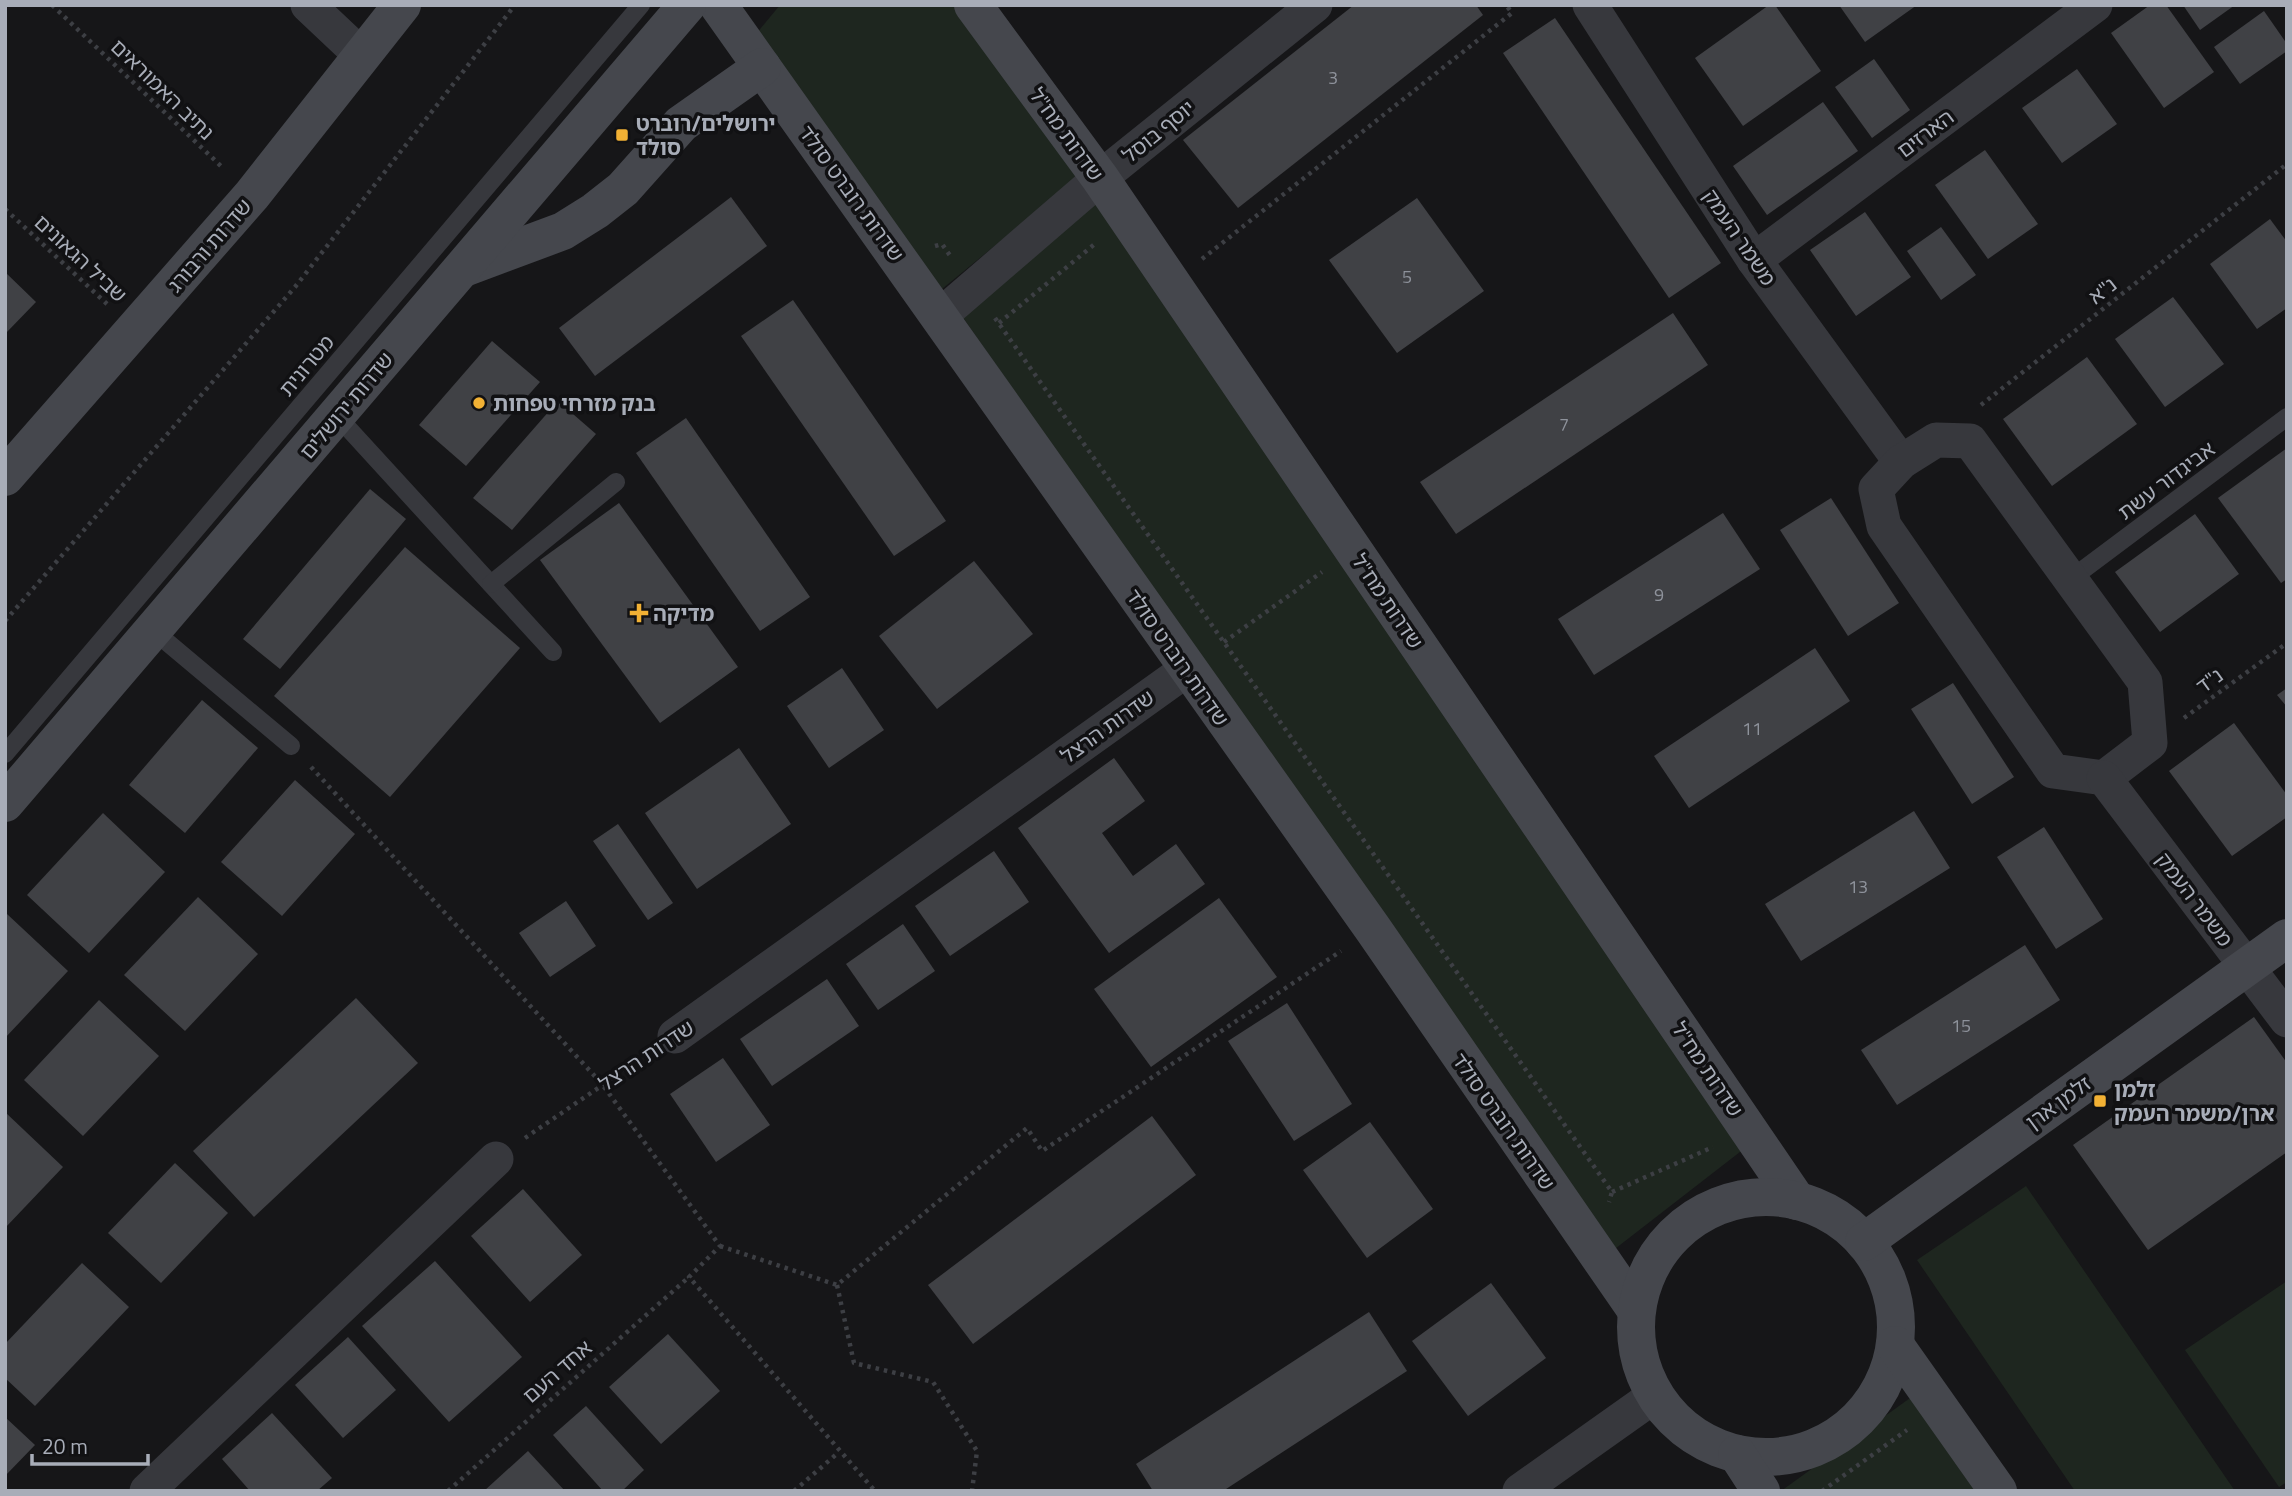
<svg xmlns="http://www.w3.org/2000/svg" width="2292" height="1496" font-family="'Titillium Web','Noto Sans Hebrew',sans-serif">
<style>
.green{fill:#1e261f}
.building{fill:#404145}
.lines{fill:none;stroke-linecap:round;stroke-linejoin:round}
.path{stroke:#3d3f44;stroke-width:4.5;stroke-dasharray:3.5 5;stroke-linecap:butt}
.lane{stroke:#37383d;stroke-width:18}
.street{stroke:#37383d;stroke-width:35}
.secondary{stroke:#45474d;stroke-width:38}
.poi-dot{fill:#f2b134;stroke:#111113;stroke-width:2.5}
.labels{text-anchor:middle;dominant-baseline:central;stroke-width:7;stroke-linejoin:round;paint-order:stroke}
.number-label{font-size:18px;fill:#8e929b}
.street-label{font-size:21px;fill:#a8adb8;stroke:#111113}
.poi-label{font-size:21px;font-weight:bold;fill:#a8adb8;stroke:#111113;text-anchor:start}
</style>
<rect width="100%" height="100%" fill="#161618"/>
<g class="green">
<path d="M780,5H957L1080,176L942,289L756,34Z"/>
<path d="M1096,199L1758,1138L1611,1252L962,316Z"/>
<path d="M2026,1186L2235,1491H2075L1917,1260Z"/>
<path d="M2287,1281V1482L2279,1487L2185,1350Z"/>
<path d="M1924,1388L1995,1491H1781Z"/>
</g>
<g class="building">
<path d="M1354,5H1476L1483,15L1238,208L1183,140Z"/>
<path d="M1769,5H1775L1821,71L1743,126L1695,58Z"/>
<path d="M1839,5H1917L1865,42Z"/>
<path d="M2150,5H2166L2214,72L2164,108L2111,33Z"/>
<path d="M2183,5H2235L2200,30Z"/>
<path d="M2264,11L2287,44V51L2240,84L2214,47Z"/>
<path d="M1555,18L1721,263L1669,298L1503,53Z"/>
<path d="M1874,59L1910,110L1872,138L1835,87Z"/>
<path d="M2077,69L2117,124L2062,163L2022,108Z"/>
<path d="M1823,102L1858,151L1767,215L1733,166Z"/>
<path d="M1985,150L2038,224L1988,259L1935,185Z"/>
<path d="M731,197L767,246L595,376L559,328Z"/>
<path d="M1417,198L1484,291L1397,353L1329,260Z"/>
<path d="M1865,212L1911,277L1856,316L1810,250Z"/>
<path d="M2270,219L2287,242V308L2257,329L2210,264Z"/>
<path d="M1941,227L1976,275L1941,300L1907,251Z"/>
<path d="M5,272L36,302L5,334Z"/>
<path d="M2173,297L2224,364L2165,407L2115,339Z"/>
<path d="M793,300L946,521L894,556L741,336Z"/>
<path d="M1673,313L1708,365L1456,534L1420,482Z"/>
<path d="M492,341L540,382L466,466L419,425Z"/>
<path d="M2087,357L2137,424L2052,486L2003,419Z"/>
<path d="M558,401L596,434L512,530L473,498Z"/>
<path d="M686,418L810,597L760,631L636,453Z"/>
<path d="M2287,448V579L2281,583L2218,498Z"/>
<path d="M370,489L406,519L280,669L243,639Z"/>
<path d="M1831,498L1899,603L1848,636L1780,530Z"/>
<path d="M619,503L738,667L660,723L540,560Z"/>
<path d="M1723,513L1760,569L1594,675L1558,619Z"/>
<path d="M2195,514L2239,574L2160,632L2115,572Z"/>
<path d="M405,547L520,648L390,797L274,696Z"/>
<path d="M974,561L1033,634L937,709L879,636Z"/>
<path d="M1815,648L1850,701L1689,808L1654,756Z"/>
<path d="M842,668L884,730L829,768L787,706Z"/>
<path d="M1953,683L2014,777L1972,804L1911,709Z"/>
<path d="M2287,688V707L2277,695Z"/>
<path d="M202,700L258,748L185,833L129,785Z"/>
<path d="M2234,723L2287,795V817L2232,856L2169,771Z"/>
<path d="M739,748L791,824L697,889L645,813Z"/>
<path d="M1114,758L1145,801L1102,833L1133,876L1176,844L1205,884L1109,953L1018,828Z"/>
<path d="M295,780L355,834L282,916L221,862Z"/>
<path d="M1914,811L1950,868L1801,961L1765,904Z"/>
<path d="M103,813L165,872L89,953L27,895Z"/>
<path d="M618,824L673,903L648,920L593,841Z"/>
<path d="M2044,827L2103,919L2056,949L1997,857Z"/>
<path d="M994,851L1029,902L950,956L915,906Z"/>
<path d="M198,897L258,954L185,1031L124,975Z"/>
<path d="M1219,898L1277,977L1151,1067L1094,989Z"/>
<path d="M566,901L596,946L550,977L519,933Z"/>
<path d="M7,914L68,971L5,1038V916Z"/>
<path d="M903,924L935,971L878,1010L846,964Z"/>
<path d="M2025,945L2060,1000L1897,1105L1861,1050Z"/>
<path d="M827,979L859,1026L772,1086L740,1039Z"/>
<path d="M356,998L418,1063L254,1217L193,1151Z"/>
<path d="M99,1000L159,1056L83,1136L24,1080Z"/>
<path d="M1287,1003L1352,1104L1294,1141L1228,1041Z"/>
<path d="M2254,1017L2287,1063V1152L2148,1250L2073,1145Z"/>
<path d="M723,1058L770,1125L716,1162L670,1094Z"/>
<path d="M5,1112L63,1167L5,1228Z"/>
<path d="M1152,1116L1196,1175L973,1344L928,1285Z"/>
<path d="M1370,1122L1433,1209L1367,1258L1303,1170Z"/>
<path d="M175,1163L228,1213L161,1283L108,1233Z"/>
<path d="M523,1189L582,1255L530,1302L471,1236Z"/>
<path d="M435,1261L522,1357L449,1422L362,1326Z"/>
<path d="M82,1263L129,1307L35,1406L5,1378V1344Z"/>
<path d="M1491,1283L1546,1358L1468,1416L1412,1341Z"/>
<path d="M1369,1312L1407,1371L1223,1491H1153L1136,1464Z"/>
<path d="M668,1334L720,1391L661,1444L609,1387Z"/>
<path d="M348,1337L396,1390L343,1438L295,1385Z"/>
<path d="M586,1406L644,1470L622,1491H603L553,1435Z"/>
<path d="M272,1413L332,1478L317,1491H250L222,1459Z"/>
<path d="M5,1417L35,1445L5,1476Z"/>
<path d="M528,1451L565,1491H484Z"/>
</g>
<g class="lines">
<g class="path">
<path d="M52,5L223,168"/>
<path d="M5,209L107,304"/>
<path d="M935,246L942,244L951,257"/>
<path d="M1202,259L1512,13L1506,5"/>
<path d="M995,318L1612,1192L1609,1202"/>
<path d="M999,323L1096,243"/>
<path d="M1981,405L2287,164"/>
<path d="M5,621L295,287L515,5"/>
<path d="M1224,642L1322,572"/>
<path d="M2184,718L2287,643"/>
<path d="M311,767L602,1084L720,1246L689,1277L875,1491"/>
<path d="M525,1138L645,1056"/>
<path d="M1612,1192L1713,1147"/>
<path d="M720,1246L837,1285L1027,1128L1042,1151L1341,951"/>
<path d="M837,1285L854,1363L933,1382L977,1451L972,1491"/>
<path d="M448,1491L689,1277"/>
<path d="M794,1491L839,1452"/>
<path d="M1822,1491L1907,1430"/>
</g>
<g class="lane">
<path d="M337,416L553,652"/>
<path d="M2072,578L2287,417"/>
<path d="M491,584L616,482"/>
<path d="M155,632L291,746"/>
<path d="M5,754L641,5"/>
</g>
<g class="street">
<path d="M308,5L361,55"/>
<path d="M1590,5L1754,260L1901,462"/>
<path d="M1754,260L2095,5"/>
<path d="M940,316L1100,178L1315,5"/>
<path d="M1936,440L1970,441L2145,682L2150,743L2104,778L2053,771L1884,526L1876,489L1901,462Z"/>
<path d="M2104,778L2287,1020"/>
<path d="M675,1036L1186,670"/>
<path d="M147,1491L496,1159"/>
<path d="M1520,1491L1654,1396"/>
</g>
<g class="secondary">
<path d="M718,5L1373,929L1636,1310"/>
<path d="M973,5L1100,178L1797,1201"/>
<path d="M464,268L563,231L595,211L623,189L681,124L762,67"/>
<path d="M5,477L252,195L402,5"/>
<path d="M5,803L687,5"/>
<circle cx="1766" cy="1327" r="130"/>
<path d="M1864,1242L2287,938"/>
<path d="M1895,1345L1998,1491"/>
<path d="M1737,1454L1761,1491"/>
</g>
</g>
<g class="poi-dot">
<rect x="615" y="128" width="14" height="14" rx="3.5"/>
<circle cx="479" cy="403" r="7"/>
<path d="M635.5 602.5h7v7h7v7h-7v7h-7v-7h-7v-7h7z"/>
<rect x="2093" y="1094" width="14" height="14" rx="3.5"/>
</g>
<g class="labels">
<g class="number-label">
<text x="1333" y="77">3</text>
<text x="1407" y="276">5</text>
<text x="1564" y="424">7</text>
<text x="1659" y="594">9</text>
<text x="1752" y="728">11</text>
<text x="1858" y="886">13</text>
<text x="1961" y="1025">15</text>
</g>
<g class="street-label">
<text transform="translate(163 89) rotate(44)">נתיב האמוראים</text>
<text transform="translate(1158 131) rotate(-39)">יוסף בוסל</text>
<text transform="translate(1925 133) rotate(-37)">הארזים</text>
<text transform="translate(1067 134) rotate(54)">שדרות מח"ל</text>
<text transform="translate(852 193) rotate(54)">שדרות רוברט סולד</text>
<text transform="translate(1740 237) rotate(56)">משמר העמק</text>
<text transform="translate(209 245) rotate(-49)">שדרות ורבורג</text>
<text transform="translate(81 258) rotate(43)">שביל הגאונים</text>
<text transform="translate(2102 290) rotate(-38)">נ"א</text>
<text transform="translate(306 365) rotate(-50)">מטרונית</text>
<text transform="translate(346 405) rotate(-50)">שדרות ירושלים</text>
<text transform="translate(2166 480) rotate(-37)">אביגדור עשת</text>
<text transform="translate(1388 601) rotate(56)">שדרות מח"ל</text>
<text transform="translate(1178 657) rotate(55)">שדרות רוברט סולד</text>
<text transform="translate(2209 680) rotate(-36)">נ"ד</text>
<text transform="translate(1107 726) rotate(-36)">שדרות הרצל</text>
<text transform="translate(2195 899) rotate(53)">משמר העמק</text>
<text transform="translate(646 1055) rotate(-34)">שדרות הרצל</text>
<text transform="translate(1708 1069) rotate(56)">שדרות מח"ל</text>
<text transform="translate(2058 1102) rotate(-36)">זלמן ארן</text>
<text transform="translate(1504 1121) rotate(55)">שדרות רוברט סולד</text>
<text transform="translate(557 1371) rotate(-41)">אחד העם</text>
</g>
<g class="poi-label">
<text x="636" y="123">ירושלים/רוברט<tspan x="636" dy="24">סולד</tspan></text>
<text x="493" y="403">בנק מזרחי טפחות</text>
<text x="653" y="613">מדיקה</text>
<text x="2114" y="1089">זלמן<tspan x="2114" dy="24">ארן/משמר העמק</tspan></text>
</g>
</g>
<rect width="2292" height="1496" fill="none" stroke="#a8adb8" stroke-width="14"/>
<path d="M32 1454v10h116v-10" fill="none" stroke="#a8adb8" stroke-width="3.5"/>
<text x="42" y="1454" font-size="21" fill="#a8adb8" stroke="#111113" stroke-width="5" paint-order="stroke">20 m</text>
</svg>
